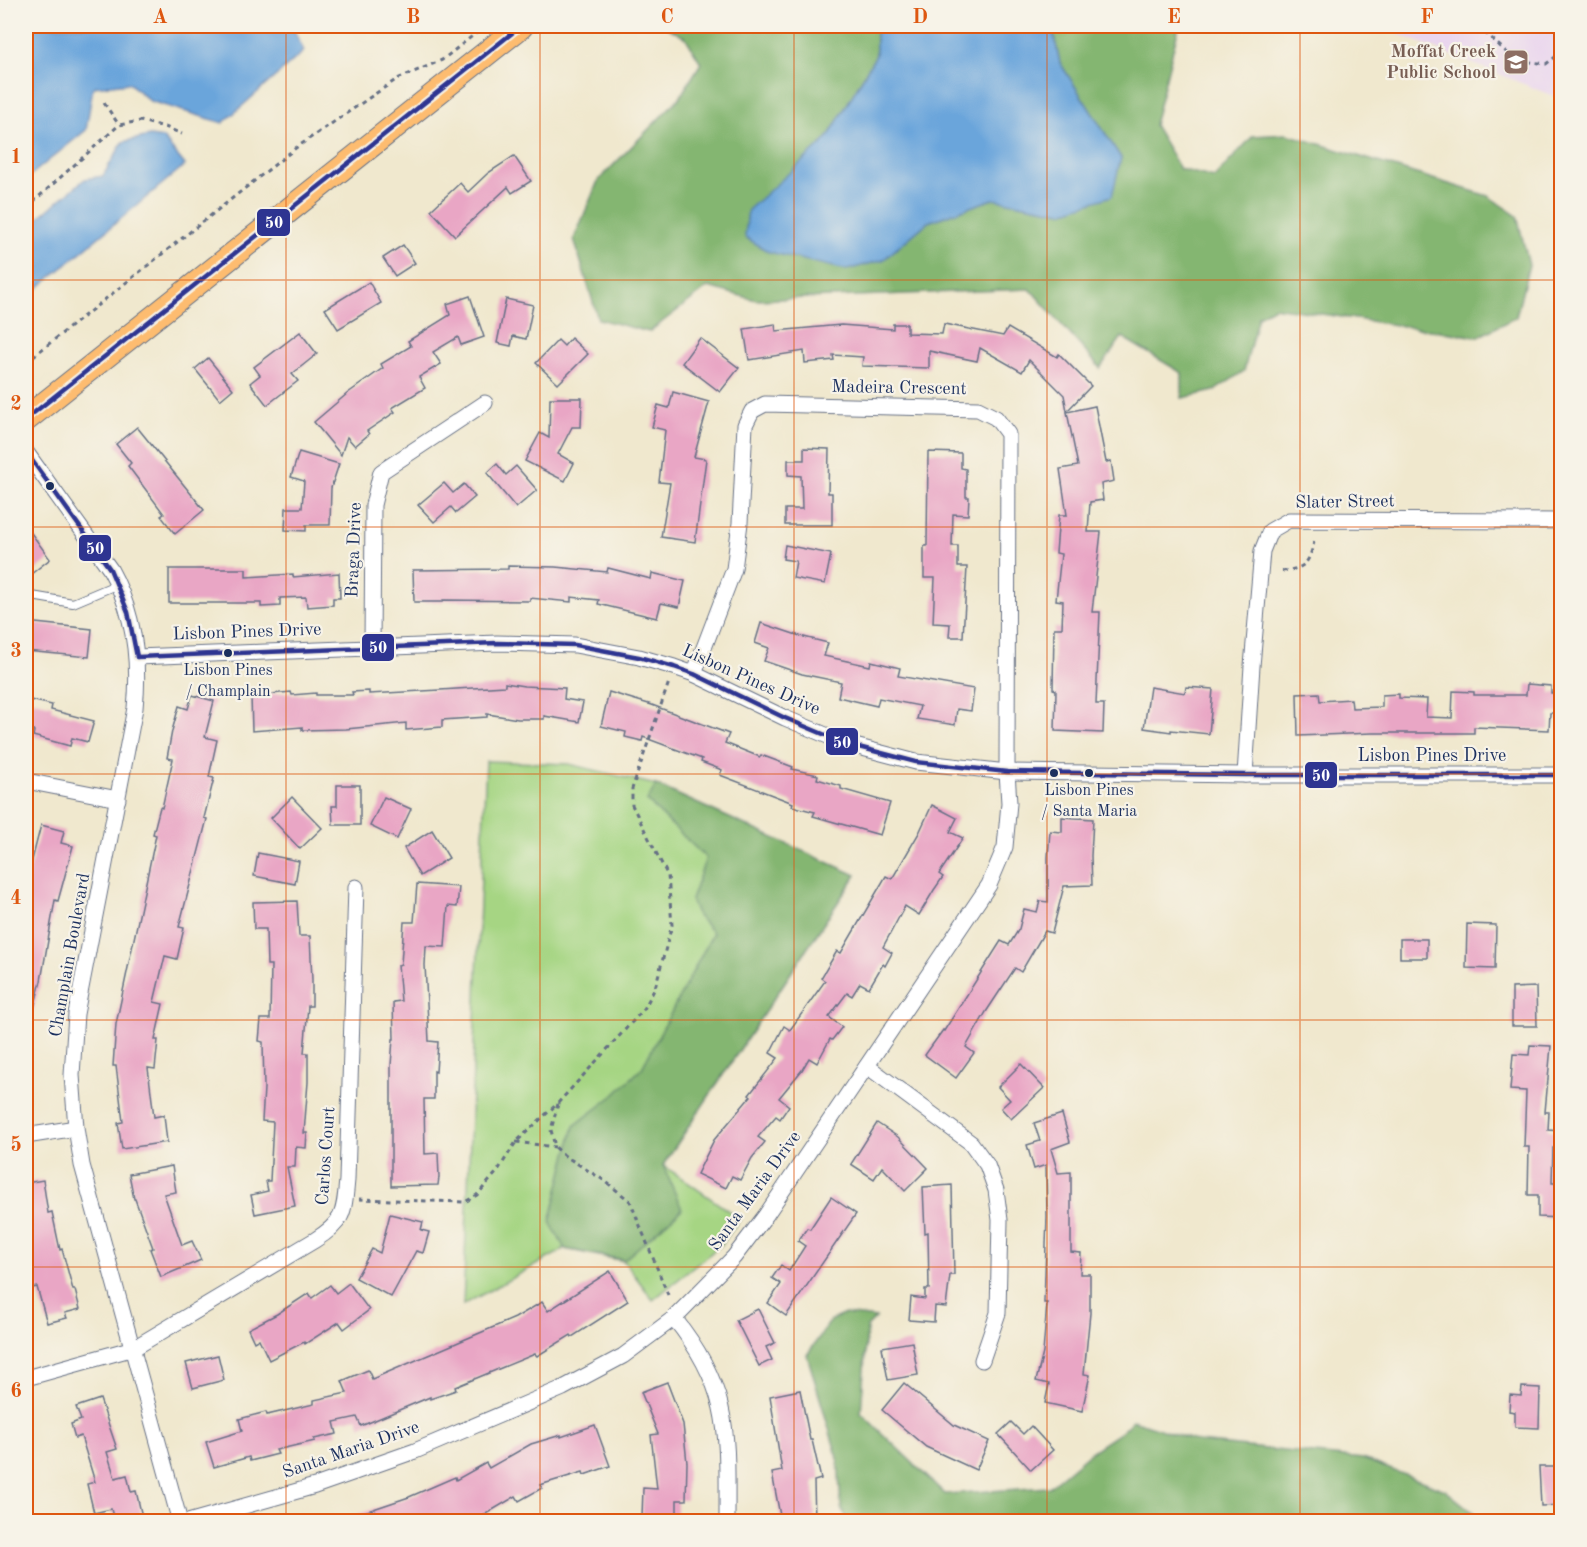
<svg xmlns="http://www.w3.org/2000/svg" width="1587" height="1547" font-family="'Old Standard TT',serif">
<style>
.built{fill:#e8d2ef}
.green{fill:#a6d583;stroke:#608270;stroke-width:1.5}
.forest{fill:#84b671;stroke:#507268;stroke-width:1.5}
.water{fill:#6ba5db;stroke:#436a9c;stroke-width:1.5}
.building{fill:#e9a6c5}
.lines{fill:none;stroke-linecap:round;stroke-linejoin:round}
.service-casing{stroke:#667085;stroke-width:10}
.minor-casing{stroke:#667085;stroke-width:17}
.primary-casing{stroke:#667085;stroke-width:26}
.path{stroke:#667085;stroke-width:3;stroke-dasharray:4.5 4.5;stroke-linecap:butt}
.service{stroke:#fff;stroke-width:8}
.minor{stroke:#fff;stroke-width:15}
.primary{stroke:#fdbc70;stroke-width:24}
.bus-1-casing{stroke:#f7f3e8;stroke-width:9}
.bus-1{stroke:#2e3491;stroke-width:4.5}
.grid{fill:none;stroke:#de5710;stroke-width:1.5;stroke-opacity:0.55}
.bus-dot{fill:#1b2f5e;stroke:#f7f3e8;stroke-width:2}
.labels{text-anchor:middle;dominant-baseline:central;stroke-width:4.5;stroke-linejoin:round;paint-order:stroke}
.bus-label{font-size:16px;fill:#1b2f5e;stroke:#f7f3e8}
.education-label{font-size:18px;font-weight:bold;fill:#785e54;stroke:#f7f3e8;text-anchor:end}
.street-label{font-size:18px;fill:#1b2f5e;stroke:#f7f3e8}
.line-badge{stroke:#f7f3e8;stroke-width:2}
.badge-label{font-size:16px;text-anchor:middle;font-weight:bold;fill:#fff}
.neatline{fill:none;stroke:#de5710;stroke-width:2}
.grid-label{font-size:20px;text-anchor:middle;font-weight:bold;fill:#de5710}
</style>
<rect width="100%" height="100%" fill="#f7f3e8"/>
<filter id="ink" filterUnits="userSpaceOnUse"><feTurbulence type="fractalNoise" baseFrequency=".0167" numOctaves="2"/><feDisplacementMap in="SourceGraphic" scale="12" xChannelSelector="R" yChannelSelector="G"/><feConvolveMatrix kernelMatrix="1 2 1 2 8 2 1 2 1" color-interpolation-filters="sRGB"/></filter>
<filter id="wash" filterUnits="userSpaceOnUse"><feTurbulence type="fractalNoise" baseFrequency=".008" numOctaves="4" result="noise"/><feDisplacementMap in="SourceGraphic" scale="24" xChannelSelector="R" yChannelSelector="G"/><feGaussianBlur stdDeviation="1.35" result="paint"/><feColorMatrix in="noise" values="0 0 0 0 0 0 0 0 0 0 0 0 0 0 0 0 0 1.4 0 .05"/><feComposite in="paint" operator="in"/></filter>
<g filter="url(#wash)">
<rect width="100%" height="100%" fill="#f0e8ce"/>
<path class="built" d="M1379,26H1561V99Z"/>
<path class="green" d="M486,761L569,764L656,785L856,875L663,1165L740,1219L722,1244L653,1300L624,1261L565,1249L463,1305Z"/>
<g class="forest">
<path d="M665,26H876V55L827,139L748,211L746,237L883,260L928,222L993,199L1062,212L1121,158L1060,63L1052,26H1179L1154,125L1180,169L1214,178L1253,136L1287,134L1488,196L1517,216L1529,265L1516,317L1478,337L1274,307L1258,316L1244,371L1214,391L1182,398V373L1122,337L1100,368L1030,289L756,300L708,287L649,332L598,319L574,239L598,181L680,97L701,63L686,38Z"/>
<path d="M656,785L856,875L663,1165L682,1209L624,1260L565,1249L550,1222L574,1126L613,1096L642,1068L713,933L698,916L691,900L706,858L647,801Z"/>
<path d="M845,1314L876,1318L867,1327L861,1413L945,1494L1049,1487L1092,1451L1121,1432L1133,1420L1198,1442L1363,1459L1445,1490L1475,1514L1476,1521H849L841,1508L838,1459L807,1355L831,1320Z"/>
</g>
<g class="water">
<path d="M26,26H292L304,51L223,123L150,101L129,83L93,87L86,130L26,179Z"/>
<path d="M876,26H1052L1060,63L1121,158L1112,196L1062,212L993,199L928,222L883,260L847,270L769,252L745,237L748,210L827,139L876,55Z"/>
<path d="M150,136L163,138L185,165L26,298V228L85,179L103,176L123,142Z"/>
</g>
<g id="blocks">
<g class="building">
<path d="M514,156L531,181L512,193L508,187L455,236L431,210L460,183L468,192L488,173Z"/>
<path d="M403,245L415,263L395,276L383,258Z"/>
<path d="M369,282L381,303L338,329L325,309Z"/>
<path d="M470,296L484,337L461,345L458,337L433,352L441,364L419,377L425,388L392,408L395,412L367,431L369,434L355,446L347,437L341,455L314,422L348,393L383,368L381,364L411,346L408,341L450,315L447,304Z"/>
<path d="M506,299L533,305L526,339L513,336L511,346L497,343Z"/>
<path d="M775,324L776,331L841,325L893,329V324H907V333L942,334L944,324L1003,336L1008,328L1057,357L1059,354L1091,386L1067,411L1064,395L1029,360L1022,372L980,348L977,361L929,351V368L862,366L863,357L833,355L834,360L805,363L804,351L749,360L744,329Z"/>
<path d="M300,332L317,354L292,374L298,381L267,405L250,383L260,375L254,367Z"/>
<path d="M571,338L588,354L558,384L536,363L558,340L564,346Z"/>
<path d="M700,338L739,368L720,392L682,363Z"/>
<path d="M208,358L233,389L220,400L195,369Z"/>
<path d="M673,392L709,402L694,457L706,459L695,542L661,537L670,483L659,482L665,430L652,427L658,405L669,408Z"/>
<path d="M550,398H582L581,427H572L558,454L574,463L565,481L525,461L540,433L549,438Z"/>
<path d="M1095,406L1106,462L1111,461L1114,481L1101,484L1103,500L1090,502L1088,532H1101L1092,612H1100L1096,704H1104L1103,733L1055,731L1056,690L1053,689L1054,628H1062L1063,601L1056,600L1061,554L1056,553L1059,515H1067L1060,469L1078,466L1067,412Z"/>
<path d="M137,427L204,510L175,534L161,516L164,514L128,466L131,463L116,444Z"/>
<path d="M804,448L829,449L828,493H832V525H785V509H802L801,476L788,475V460H804Z"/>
<path d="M299,452L339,464L331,488L330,525H306V531L285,530L286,508H302L304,481L291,477Z"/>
<path d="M928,452L961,453V468L966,469V497H969L968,515L953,514L952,546H958V567H967L963,637H949L950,624L933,623L935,578H924V546H927Z"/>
<path d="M497,464L506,475L516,466L537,490L516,508L487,473Z"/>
<path d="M444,483L453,493L464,484L475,497L456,513L451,507L434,522L418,505Z"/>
<path d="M26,526L50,559L26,578Z"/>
<path d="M785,545L831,554L825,584L793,578L796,561L783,559Z"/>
<path d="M508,566L555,567L607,572L608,568L651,579L652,573L685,581L679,607L661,603L657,618L598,604L599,600L571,597V602L530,598V601L443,600V602H414L413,570L508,569Z"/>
<path d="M169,569H246V577L293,574V577L339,573L340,598H333V605L307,607L306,597L280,598V606L261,607V603H169Z"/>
<path d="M26,622L92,629L89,657L26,651Z"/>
<path d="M761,623L800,636L828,643L824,656L870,666L871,661L900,668L898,676L974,689L971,711L957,709L955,725L917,719L920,706L879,698L877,706L838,697L841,682L802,674L764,661L769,648L755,643Z"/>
<path d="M505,683L524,686L565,688L564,699L583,702L579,722L544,716V719H518L487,714V717L442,720V727L406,730V723L346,729L302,730V727L252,731L251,696L291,692L292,695L316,693V695H353L352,692L369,691V694L440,690L505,686Z"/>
<path d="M1527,684L1551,686V693H1562V713H1550L1549,730L1474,727V733H1372L1298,736L1297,694L1319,693L1320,701L1351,699L1352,708L1382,707V695L1399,694V698L1427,699L1426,717L1452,718L1453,691L1474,692V695H1526Z"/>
<path d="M1150,687L1185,693L1186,687L1213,689L1209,734L1171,730V732L1144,728Z"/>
<path d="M609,692L652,705L729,734L725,743L760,757L761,755L793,767L792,769L818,775L817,779L841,786V789L890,803L880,835L813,816L815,812L792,806L793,803L720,775L722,770L701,762L702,759L643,737L642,741L625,737L626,732L601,726Z"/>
<path d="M192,695L214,701L205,737L217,740L209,777L214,778L204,818L207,819L179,927L184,928L177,959L165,956L154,1002L163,1004L155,1040H158L155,1069L148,1068L154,1117L164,1115L167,1142L122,1149L118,1123L123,1122L116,1066H113L116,1024L156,835L153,834L160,807L162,808L173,759L167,758L172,731L179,706L188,709Z"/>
<path d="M26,699L52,705L51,710L94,721L88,742L72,738L70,746L33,736L34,731L26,728Z"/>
<path d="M337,785H360V825H333L332,806H337Z"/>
<path d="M292,797L322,828L300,849L271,818Z"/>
<path d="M384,797L411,809L397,839L370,826Z"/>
<path d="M932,805L957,818L950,832L963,838L939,874L943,877L934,890L919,915L905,906L883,947L892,953L885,966L883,964L869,988L860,983L852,996L847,993L829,1017L842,1027L832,1040L830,1039L817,1063L809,1058L802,1070L779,1098L789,1106L780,1119L776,1116L758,1137L765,1142L752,1158L740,1180L732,1176L726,1188L697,1174L714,1140L751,1096L749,1095L778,1058L770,1053L784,1026L790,1030L825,981L821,978L837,951L841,953L886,876L892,879L919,833Z"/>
<path d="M1062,817L1093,819L1091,856L1092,885L1064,886L1052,933L1045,931L1021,972L1015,968L986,1012L966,1047L974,1053L956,1078L925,1055L943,1030L944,1031L1001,941L1009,945L1019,929L1024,909L1037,912L1040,901L1048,902V857L1050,831L1062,832Z"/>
<path d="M41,825L64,831L61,843L73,846L58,901L55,900L41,981L30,1023L26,1022V871L29,872Z"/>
<path d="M432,830L449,858L420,876L404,848Z"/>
<path d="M258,853L299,861L295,884L254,876Z"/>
<path d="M417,884L459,887L457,907L448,906L445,947L426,946L425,965L429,1041L438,1042L436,1072L434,1071V1099H424L425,1154L438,1153L439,1177L438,1185L391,1186V1065L393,1039H394L393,1002L401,1001L398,965L401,964L404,922H414Z"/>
<path d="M297,901L299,936H310L312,980V1006H308L304,1053H308V1082L304,1133H307L306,1148L296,1147L295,1167H287L295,1206L255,1214L251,1195L268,1191L266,1181H270L273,1122L262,1121L264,1088L263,1042L259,1041L261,1019H270L271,965H267L266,929H254L253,902Z"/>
<path d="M1467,924L1496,925L1495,969L1466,968Z"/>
<rect x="1400" y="939" width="27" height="19"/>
<path d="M1536,987L1537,1026H1512V988Z"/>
<path d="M1530,1045L1551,1046L1545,1112H1549L1548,1130L1562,1131V1148H1553L1552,1183H1562V1218L1538,1217V1195H1528L1529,1147H1524L1526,1091L1510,1090L1513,1054L1529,1055Z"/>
<path d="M1021,1064L1044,1088L1011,1119L1001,1108L1010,1100L998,1087Z"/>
<path d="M1062,1114L1070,1142L1051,1149L1058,1173L1071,1172V1252L1081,1253L1080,1274H1090V1313L1084,1374L1090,1375L1082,1411L1045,1403L1049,1384L1036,1381L1043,1353L1047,1303H1044L1047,1216L1046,1165L1034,1169L1027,1145L1040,1141L1034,1123Z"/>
<path d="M877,1123L898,1137L928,1168L905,1191L882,1167L874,1179L851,1164Z"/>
<path d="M172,1166L176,1192L164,1194L182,1245L192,1241L201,1260L161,1277L150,1249L153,1248L135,1199H134L129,1174Z"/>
<path d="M43,1180L48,1213L52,1212L60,1250L62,1249L73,1290H75L80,1309L65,1313L67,1318L47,1323L37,1287L28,1289L26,1279V1183Z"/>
<path d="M952,1185L954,1275H950L946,1307L935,1306L934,1322L909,1320L911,1297L925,1299V1289H929L928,1232L925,1233L923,1187Z"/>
<path d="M831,1197L856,1214L786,1316L768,1303L781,1284L772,1278L781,1265L789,1271L805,1246L798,1241L807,1228L810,1229Z"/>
<path d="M390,1214L423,1222L421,1230L429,1232L423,1253L416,1251L391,1297L356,1278L372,1249L380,1253Z"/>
<path d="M610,1271L628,1301L572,1337L571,1335L537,1356L535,1354L455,1387L456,1390L430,1399V1397L361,1426L357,1417L334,1422L337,1434L314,1439L315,1441L276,1450L278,1454L250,1461L249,1457L214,1467L206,1442L242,1431L239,1419L266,1412L267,1415L314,1404V1400L347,1393L342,1381L368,1370L372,1379L515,1318L542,1302L548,1311Z"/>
<path d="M349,1283L369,1310L344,1329L339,1322L305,1344L304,1342L269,1360L259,1339L254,1342L248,1329L277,1314L309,1293L312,1298L330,1285L336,1293Z"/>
<path d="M758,1309L775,1343L766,1347L772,1360L759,1366L736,1320Z"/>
<path d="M912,1342L918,1375L888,1380L882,1347Z"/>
<path d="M218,1355L224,1380L193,1388L186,1363Z"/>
<path d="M667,1382L683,1424L687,1463L686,1500H677V1517H642L643,1488L657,1489L651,1435L658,1434L641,1392Z"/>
<path d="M904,1383L954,1425L989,1441L976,1470L926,1447L882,1410Z"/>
<path d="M1522,1387L1540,1388L1539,1428L1515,1427V1412L1509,1411L1510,1395L1521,1396Z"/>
<path d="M800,1390L810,1440H812L821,1479L814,1481L815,1521H781L772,1473L782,1471L770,1396Z"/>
<path d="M100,1399L117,1449L107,1452L115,1478L127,1475L131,1492L136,1491L143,1521H114L111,1509L94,1513L87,1484L95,1482L81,1436L75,1438L71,1424L81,1420L76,1407Z"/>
<path d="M1011,1422L1023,1434L1031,1426L1053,1450L1031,1470L998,1434Z"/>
<path d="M595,1425L610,1466L584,1475L583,1472L540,1485L542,1488L519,1501L516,1496L484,1515L466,1521H345L344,1519L409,1497L455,1477L456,1480L486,1463L489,1468L531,1444L561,1435V1437Z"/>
<path d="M1539,1467H1562V1505L1541,1506Z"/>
</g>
</g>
</g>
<g filter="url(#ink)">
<use href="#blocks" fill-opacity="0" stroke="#667085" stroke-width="1.5"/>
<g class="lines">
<g class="service-casing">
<path id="service" d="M26,595L73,603L118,584"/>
</g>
<g class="minor-casing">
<g id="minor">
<path d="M26,452L110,569C134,612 140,660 135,708L76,1014L72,1075L76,1128L82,1165L180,1522"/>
<path d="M372,647L373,505L381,472L485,403"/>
<path d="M137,657L497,643L575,645L639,657L674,667L694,674L785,718L847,744L916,762L1007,772L1245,775H1562"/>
<path d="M1245,775L1252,666L1262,551L1270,531L1289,520L1562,521"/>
<path d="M26,781L118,799"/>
<path d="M867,1066L971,1143L987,1165L996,1190L1000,1220L998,1313L982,1360"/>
<path d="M26,1136L76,1128"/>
<path d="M674,1318C732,1390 727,1434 727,1522"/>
<path d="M26,1378L134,1348L315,1240C344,1222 344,1213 347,1180L356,887"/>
<path d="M188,1522L315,1486L415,1451L563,1388L623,1356L674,1318L734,1257L766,1215L989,885L1005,847L1009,803L1007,772L1008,434L996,418L978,409L765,404L752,411L745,425L740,523L734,569L694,674"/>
</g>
</g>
<g class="primary-casing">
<path id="primary" d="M26,419L521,26"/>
</g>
<g class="path">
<path d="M1478,26L1515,60L1546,64L1562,52"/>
<path d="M104,103L119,125"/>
<path d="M26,208L119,125L140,121L165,127L182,134"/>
<path d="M26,362L297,147L397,79L442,60L485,26"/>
<path d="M1282,571C1305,569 1309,563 1314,542"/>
<path d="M558,1104L551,1130L555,1147L565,1156L605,1181L630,1201L668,1295"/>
<path d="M516,1142L555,1147"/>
<path d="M359,1199L465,1202L477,1195L497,1172L516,1142L558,1103L644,1009L655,988L672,925L668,876L632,805V789L669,682"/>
</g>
<use href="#service" class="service"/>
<use href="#minor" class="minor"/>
<use href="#primary" class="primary"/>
<g class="bus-1-casing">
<g id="bus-1">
<path d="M26,419L521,26"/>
<path d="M26,452L110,569L128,612L137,657"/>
<path d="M137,657L497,643L575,645L639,657L674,667L694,674L785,718L847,744L916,762L1007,772L1245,775H1562"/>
</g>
</g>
<use href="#bus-1" class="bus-1"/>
</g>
</g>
<path class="grid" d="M286,26V1522M540,26V1522M794,26V1522M1047,26V1522M1300,26V1522M26,280H1562M26,527H1562M26,774H1562M26,1020H1562M26,1267H1562"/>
<defs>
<g id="school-square" transform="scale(1.35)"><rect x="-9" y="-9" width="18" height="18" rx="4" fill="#8d6e63" stroke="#f7f3e8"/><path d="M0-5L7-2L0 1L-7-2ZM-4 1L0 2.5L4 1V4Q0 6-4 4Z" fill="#fff"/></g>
</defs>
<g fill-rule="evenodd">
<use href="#school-square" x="1516" y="62"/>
</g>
<g class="bus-dot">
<circle cx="50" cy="486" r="5"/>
<circle cx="228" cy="653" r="5"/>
<circle cx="1054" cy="773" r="5"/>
<circle cx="1089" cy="773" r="5"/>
</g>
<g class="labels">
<g class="bus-label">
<text x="228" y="671">Lisbon Pines<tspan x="228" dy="21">/ Champlain</tspan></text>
<text x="1089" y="791">Lisbon Pines<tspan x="1089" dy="21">/ Santa Maria</tspan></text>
</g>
<g class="education-label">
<text x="1496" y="52">Moffat Creek<tspan x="1496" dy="21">Public School</tspan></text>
</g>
<g class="street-label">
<text transform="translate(899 388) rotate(1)">Madeira Crescent</text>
<text transform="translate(1345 502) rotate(-1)">Slater Street</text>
<text transform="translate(354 550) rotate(-88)">Braga Drive</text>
<text transform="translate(247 632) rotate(-2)">Lisbon Pines Drive</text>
<text transform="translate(751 680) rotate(24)">Lisbon Pines Drive</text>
<text x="1432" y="756">Lisbon Pines Drive</text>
<text transform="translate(70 955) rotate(-80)">Champlain Boulevard</text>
<text transform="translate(326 1156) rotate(-86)">Carlos Court</text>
<text transform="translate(755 1191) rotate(-54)">Santa Maria Drive</text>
<text transform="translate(351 1450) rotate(-19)">Santa Maria Drive</text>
</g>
</g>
<g class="line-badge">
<rect x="256" y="208" width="35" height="29" rx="6" fill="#2e3491"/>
<rect x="78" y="534" width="34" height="28" rx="6" fill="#2e3491"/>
<rect x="361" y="633" width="34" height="29" rx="6" fill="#2e3491"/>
<rect x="825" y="727" width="34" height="29" rx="6" fill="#2e3491"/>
<rect x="1304" y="761" width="34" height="28" rx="6" fill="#2e3491"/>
</g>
<g class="badge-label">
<text x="274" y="228">50</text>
<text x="95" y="554">50</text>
<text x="378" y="653">50</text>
<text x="842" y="748">50</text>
<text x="1321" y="781">50</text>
</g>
<rect width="1587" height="1547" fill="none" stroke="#f7f3e8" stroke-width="66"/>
<rect x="33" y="33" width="1521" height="1481" class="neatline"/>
<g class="grid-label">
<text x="160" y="23">A</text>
<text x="413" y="23">B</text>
<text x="667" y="23">C</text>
<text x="920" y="23">D</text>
<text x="1174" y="23">E</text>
<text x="1427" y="23">F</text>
<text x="16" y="163">1</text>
<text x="16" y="410">2</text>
<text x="16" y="657">3</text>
<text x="16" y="904">4</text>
<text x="16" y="1151">5</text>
<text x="16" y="1397">6</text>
</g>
</svg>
